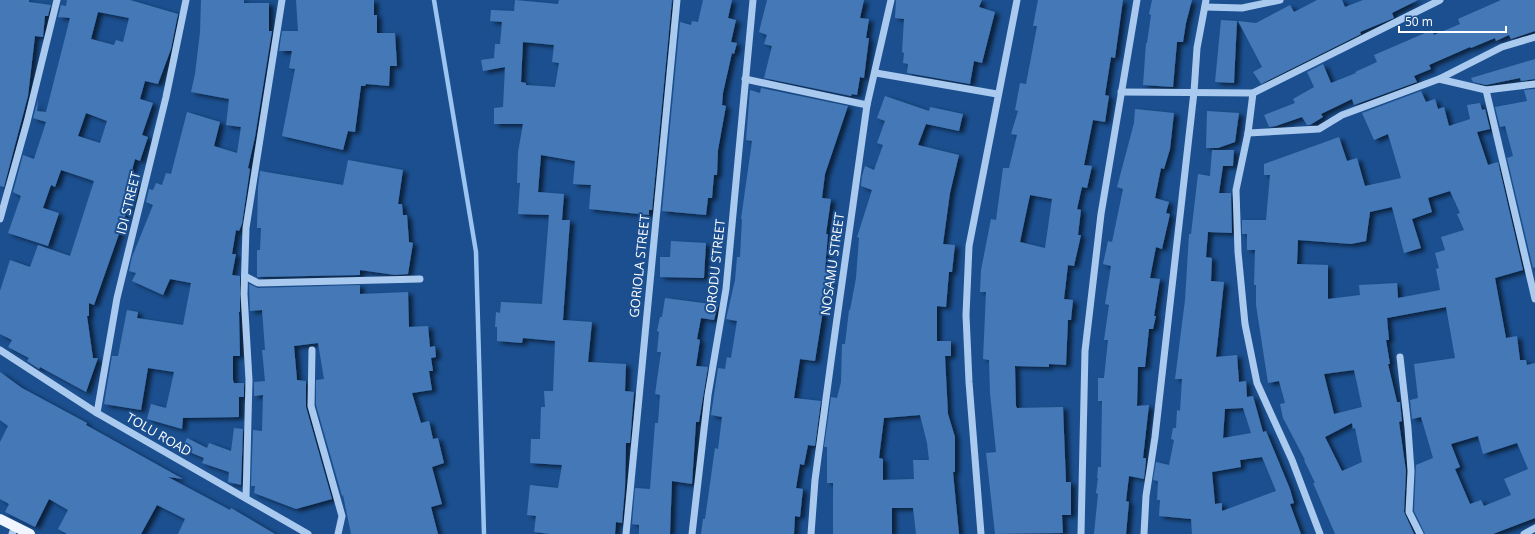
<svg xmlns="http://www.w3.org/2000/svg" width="1535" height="534" font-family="'Open Sans',sans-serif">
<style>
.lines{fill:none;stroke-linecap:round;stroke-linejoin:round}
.stream{stroke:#9cc4f0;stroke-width:4.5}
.building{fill:#4478b7;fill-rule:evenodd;filter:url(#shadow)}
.minor{stroke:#a9c9ee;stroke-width:7}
.major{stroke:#f0f6ff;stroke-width:10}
.labels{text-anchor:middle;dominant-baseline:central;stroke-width:4;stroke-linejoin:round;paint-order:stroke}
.street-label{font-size:13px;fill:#fff;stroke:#1b4f8f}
</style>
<defs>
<filter id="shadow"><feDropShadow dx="4.5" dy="2.5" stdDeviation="2" flood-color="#0009"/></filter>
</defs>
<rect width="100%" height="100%" fill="#1b4f8f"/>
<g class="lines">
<path class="stream" d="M434,0L476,252L484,534"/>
</g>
<g class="building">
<path d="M0,0H29V2L51,5L48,16H45L43,37L35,36L28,96L4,187L0,186Z"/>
<path d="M67,0H130L178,14L171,49L158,84L145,81L140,99L153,103L142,135L148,137L140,161L135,159L129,182L139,185L136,198L132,197L94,305L89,303V316H87L93,358H98L86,392L40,367L39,369L27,361L29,358L8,347L12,340L0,334V291L10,260L30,267L38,245L70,256L94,181L61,170L55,187L51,185L43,208L59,213L48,246L8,233L21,196L13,192L23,155L34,159L46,122L33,118L38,100L37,111L46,112L70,18L58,17L61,5L66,6ZM98,12L129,18L123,42L116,40L114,45L91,39ZM86,113L107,121L100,143L78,136Z"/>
<path d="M201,0H244V3H269V31H272L255,137L248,168L250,169L242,224L239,231L236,230L232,254H236L232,275L240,276V312H239L240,356H233V380L234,383H244V397H239V417L183,418L182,429L147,419L151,404L166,408L174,372L148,368L141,410L104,404L112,356H118L127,310L138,312L137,318L183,325L191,283L170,279L163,295L132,281L136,273L129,271L132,257L153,205L146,202L149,189L153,190L156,183L162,185L166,173L171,174L187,112L220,122L214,146L237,153L241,127L226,125L229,99L191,92L195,74L200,32Z"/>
<path d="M296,0H374V15H377V33H395L397,66H390L389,86L366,84L365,86H361L355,132L348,131L343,150L282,136L295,69L289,68L292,51H279L282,31H298Z"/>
<path d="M515,0L558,4L559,0H672L652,210H649V215L589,209L591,185L573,184L575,161L541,155L538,192L564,194L562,220H570L563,320L592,322L588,362L626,364L625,391L634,392L630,443H626L625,488L622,523L616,522L615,534H550L534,532L536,516L527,515L530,485L558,488L562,465L530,463L531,439H540L541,407H545L544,391H553L555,341L523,338L522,343L497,341V327H495L496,312L500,313L501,302L542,304L549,215L518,214L520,183H517L518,152L523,124H494V108L503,107L505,67L483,71L481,60L494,58L495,44H500L502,22L490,21L491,10L514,11ZM523,42L554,45L552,62L559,63L555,87L526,85V83L521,82Z"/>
<path d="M703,0H732L728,18L736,20L731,42L737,43L734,54L732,53L723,93L722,105L726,106L718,150L717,175H714L712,198H708L706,215L662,211L680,22L691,25L692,21L698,22Z"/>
<path d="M767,0H864L860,18L869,19L866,38H869L864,78L860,77L857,95L852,94L851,96L764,78L772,46L764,44L767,35L759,32Z"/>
<path d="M896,0H982L979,7L995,12L982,63L974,61L970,84L907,73L908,64L903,63L904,53L902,52L904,19L895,18Z"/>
<path d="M1038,0H1123L1115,58L1111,57L1105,95L1109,96L1105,122L1093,120L1084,165L1092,166L1087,188L1082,187L1077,209L1081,210L1078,235H1081L1074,266L1068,265L1064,299L1073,300L1071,320H1068L1066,365L1049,364V367L1015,366L1016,406L1017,408L1063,407L1066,482H1071V515H1062L1063,533L995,534L986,453L996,452L990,393L989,360L983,359L986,292H980L981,270L991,219L996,220L1003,168H1009L1017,135L1011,134L1018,111L1015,110L1020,83L1026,84L1037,26H1033ZM1030,195L1052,199L1045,248L1020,242Z"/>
<path d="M1152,0H1192L1186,23L1183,42H1177L1173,87L1143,85L1146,43H1147L1151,15L1149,14Z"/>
<path d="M1317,0H1342L1345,7L1363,0H1418L1392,13L1394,18L1360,32L1361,34L1261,84L1253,72L1262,67L1238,21L1256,23L1290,5L1294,12Z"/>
<path d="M1501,0H1535V31L1511,39L1509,35L1496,41L1495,38L1471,48L1470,47L1429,65L1431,69L1414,76L1417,82L1354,105L1352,99L1321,114L1323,117L1310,125H1307L1302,117L1276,126L1269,127L1264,115L1295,103L1293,99L1314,87L1307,72L1323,64L1331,83L1356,73L1355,72L1377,62L1374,55L1432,30L1434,35L1460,24L1458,19Z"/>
<path d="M1221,20L1237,21L1234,83L1215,82Z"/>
<path d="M1535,59V79L1521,81L1520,78L1486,85L1473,82L1471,78Z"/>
<path d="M761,88L848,106L825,174L822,198L831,199L826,234H828L825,269H830L829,292H826L815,361L800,359L794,398L821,401L815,446L808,445L804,465L800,464L796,488L803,489L800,517L795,516L794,534H701L703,519H705L715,448L718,449L722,417L711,415L718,368L725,369L727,357L731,358L737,321L726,319L735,280L737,257H740L742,219H741L752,141L746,140L750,90L760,93Z"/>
<path d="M1535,89V267L1533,268L1507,158L1513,156L1505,126L1500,127L1495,107L1527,101L1524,90Z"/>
<path d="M1421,91L1426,102L1435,99L1438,109L1444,107L1449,126L1470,119L1467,105L1480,103L1482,110L1485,109L1490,129L1477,132L1488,165L1498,162L1523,270L1495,278L1506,338L1517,336L1520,360H1526L1527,365L1535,363V518L1493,534H1425L1414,511L1416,465L1433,458L1421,417L1412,419L1410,400L1418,398L1414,364L1455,358L1446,307L1387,318L1389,340H1386L1390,364H1388L1397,402H1400L1402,421L1399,422L1406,471L1404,512L1414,534H1335L1313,483H1315L1304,460H1305L1283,418L1280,404L1285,403L1279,381L1268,383L1256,305V285H1254L1255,250H1247V234H1242V220H1266L1270,175H1264V164L1339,137L1347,161L1357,158L1365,186L1401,178L1388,134L1374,140L1362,113ZM1450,191L1460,213L1457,214L1464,230L1441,237L1445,250L1435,253L1439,268L1436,269L1440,290L1398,298L1397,283L1359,285L1360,295L1328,299V265L1297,264L1298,240L1351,244L1366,241L1370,212L1392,207L1404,253L1421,248L1412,219L1432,212L1428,198ZM1354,370L1362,407L1334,414L1324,374ZM1352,423L1353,429L1355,428L1362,462L1342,471L1325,437ZM1478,436L1483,454L1517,443L1528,469L1504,479L1511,495L1484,506L1481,500L1470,504L1455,469L1460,467L1451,444Z"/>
<path d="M885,96L929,111L930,107L963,114L959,131L926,124L918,145L959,155L950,193L943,244L955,245L952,272H949L946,307L937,306V341H951V356H945L948,414L955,437V472H953L959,534H916L913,508H892V534H833V483H827V447H824L831,397L837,398L841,382L842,344H845L849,310H850L856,278L859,238L857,237L872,190L861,186L862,176L865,166L874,170L883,145L877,143L885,121L877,118ZM920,415L927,443L929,460H913L914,479L883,480V459L879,458L884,418Z"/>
<path d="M1135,109L1174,113L1170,149L1164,169L1161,168L1155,198L1169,202L1166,213L1170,214L1162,249L1156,247L1150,278L1160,279L1154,316H1156L1153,329H1149L1145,367H1138L1137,406L1149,405L1143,458H1146V461L1144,479L1129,476L1126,501L1129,502L1126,534H1094L1098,494L1096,493L1098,478H1097L1098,467H1101L1102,401H1098V378H1104L1108,340H1104L1109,305L1105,304L1111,266L1103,264L1108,241L1112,242L1123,189L1117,187L1134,123Z"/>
<path d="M1207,111L1239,113L1235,142L1218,148H1206Z"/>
<path d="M1212,150H1234L1233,166H1223L1219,193H1231L1232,233L1208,232L1206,257L1212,258L1211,281L1224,282L1216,357L1237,355L1239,382L1246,381L1247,397L1253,396L1263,432L1266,431L1290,489L1294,503L1290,504L1301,534H1192L1191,519L1159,516L1160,500H1157L1158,481L1153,480L1156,462L1169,465L1174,440L1171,439L1173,428H1176L1177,410L1180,411L1182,379H1175L1185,300L1189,234H1191L1198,174L1210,176ZM1243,408L1251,433L1223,438L1225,409ZM1262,457L1276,491L1222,511V503L1215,504L1212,472L1241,467L1240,460Z"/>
<path d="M348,160L403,170L398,204H402L403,215H407L409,242L413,243L408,274L395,275L360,270V275L257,277V250H260L261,228H257L258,187L260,171L343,185Z"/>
<path d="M671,241L706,243L704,278L660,277V257H670Z"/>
<path d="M249,284L258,288L360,285V294L408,292L409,327L428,326L430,347L435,346L436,357L431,358L433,371H429L432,390L412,393L421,423L429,421L433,439L438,438L444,463L432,467L442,504L431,507L438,534H351L343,495L342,496L316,405V380L324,379L318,343L294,346L297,380L306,381V407L332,499L296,509L254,493L255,486H251L253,430L262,431L263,395L254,396V382L265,381L262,350H265L262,310L250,311Z"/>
<path d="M665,298L718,305L714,320L701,318L697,339L700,340L696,366L708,367L699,422H696L692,484L672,481L670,534H639V525L632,524L635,488L650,489L655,423H658L660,395L655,394L661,352H657L659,332L657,331L660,317H662Z"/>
<path d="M0,372L22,388L87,423L86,425L183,479L168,477L230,510L231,508L275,534H178L185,519L157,505L141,534H67L58,529L68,510L49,499L35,527L5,512L9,504L0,499V442L8,426L0,420Z"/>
<path d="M234,428L243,429L241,485L228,482L229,472L202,463L204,458L182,449L187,438L207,448L209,443L231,451Z"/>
</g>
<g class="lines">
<g class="minor">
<path d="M1205,7L1242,8L1280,0"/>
<path d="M876,73L997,94"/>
<path d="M745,79L867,105"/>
<path d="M1439,79L1502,47L1535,37"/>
<path d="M1486,90L1535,299"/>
<path d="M1121,92L1253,93L1440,0"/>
<path d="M1253,93L1248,133L1236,190L1238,252L1245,324L1257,383L1292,460L1320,534"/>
<path d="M1248,133L1319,129L1342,115L1439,79L1486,90L1535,84"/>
<path d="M0,219L27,122L57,0"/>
<path d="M245,276L258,283L420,279"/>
<path d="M0,350L97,413L308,534"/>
<path d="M312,350L311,406L342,516L338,534"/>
<path d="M1400,357L1408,428L1411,471L1409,512L1420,534"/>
<path d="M97,413L117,298L166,97L186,0"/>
<path d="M246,498L249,380L244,294L246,228L282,0"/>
<path d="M12,534L15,526"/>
<path d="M626,534L677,0"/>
<path d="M692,534L708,395L726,289L753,0"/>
<path d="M811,534L815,480L832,354L867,105L891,0"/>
<path d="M981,534L969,382L966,315L969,246L1017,0"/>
<path d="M1081,534L1085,351L1101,214L1137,0"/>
<path d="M1144,534L1146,496L1155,437L1194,92L1197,48L1206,0"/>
<path d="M1524,534L1535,528"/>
</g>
<path class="major" d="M0,519L30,534"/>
</g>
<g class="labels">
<g class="street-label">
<text transform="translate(128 203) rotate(-76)">IDI STREET</text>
<text transform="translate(832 264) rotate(-82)">NOSAMU STREET</text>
<text transform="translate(639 266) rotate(-84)">GORIOLA STREET</text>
<text transform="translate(715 266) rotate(-84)">ORODU STREET</text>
<text transform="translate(159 434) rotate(30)">TOLU ROAD</text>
</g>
</g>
<path d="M1399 26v6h107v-6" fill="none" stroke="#ffffff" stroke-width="2"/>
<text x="1405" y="26" font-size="12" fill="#ffffff" stroke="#1b4f8f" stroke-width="3" paint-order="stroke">50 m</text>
</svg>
